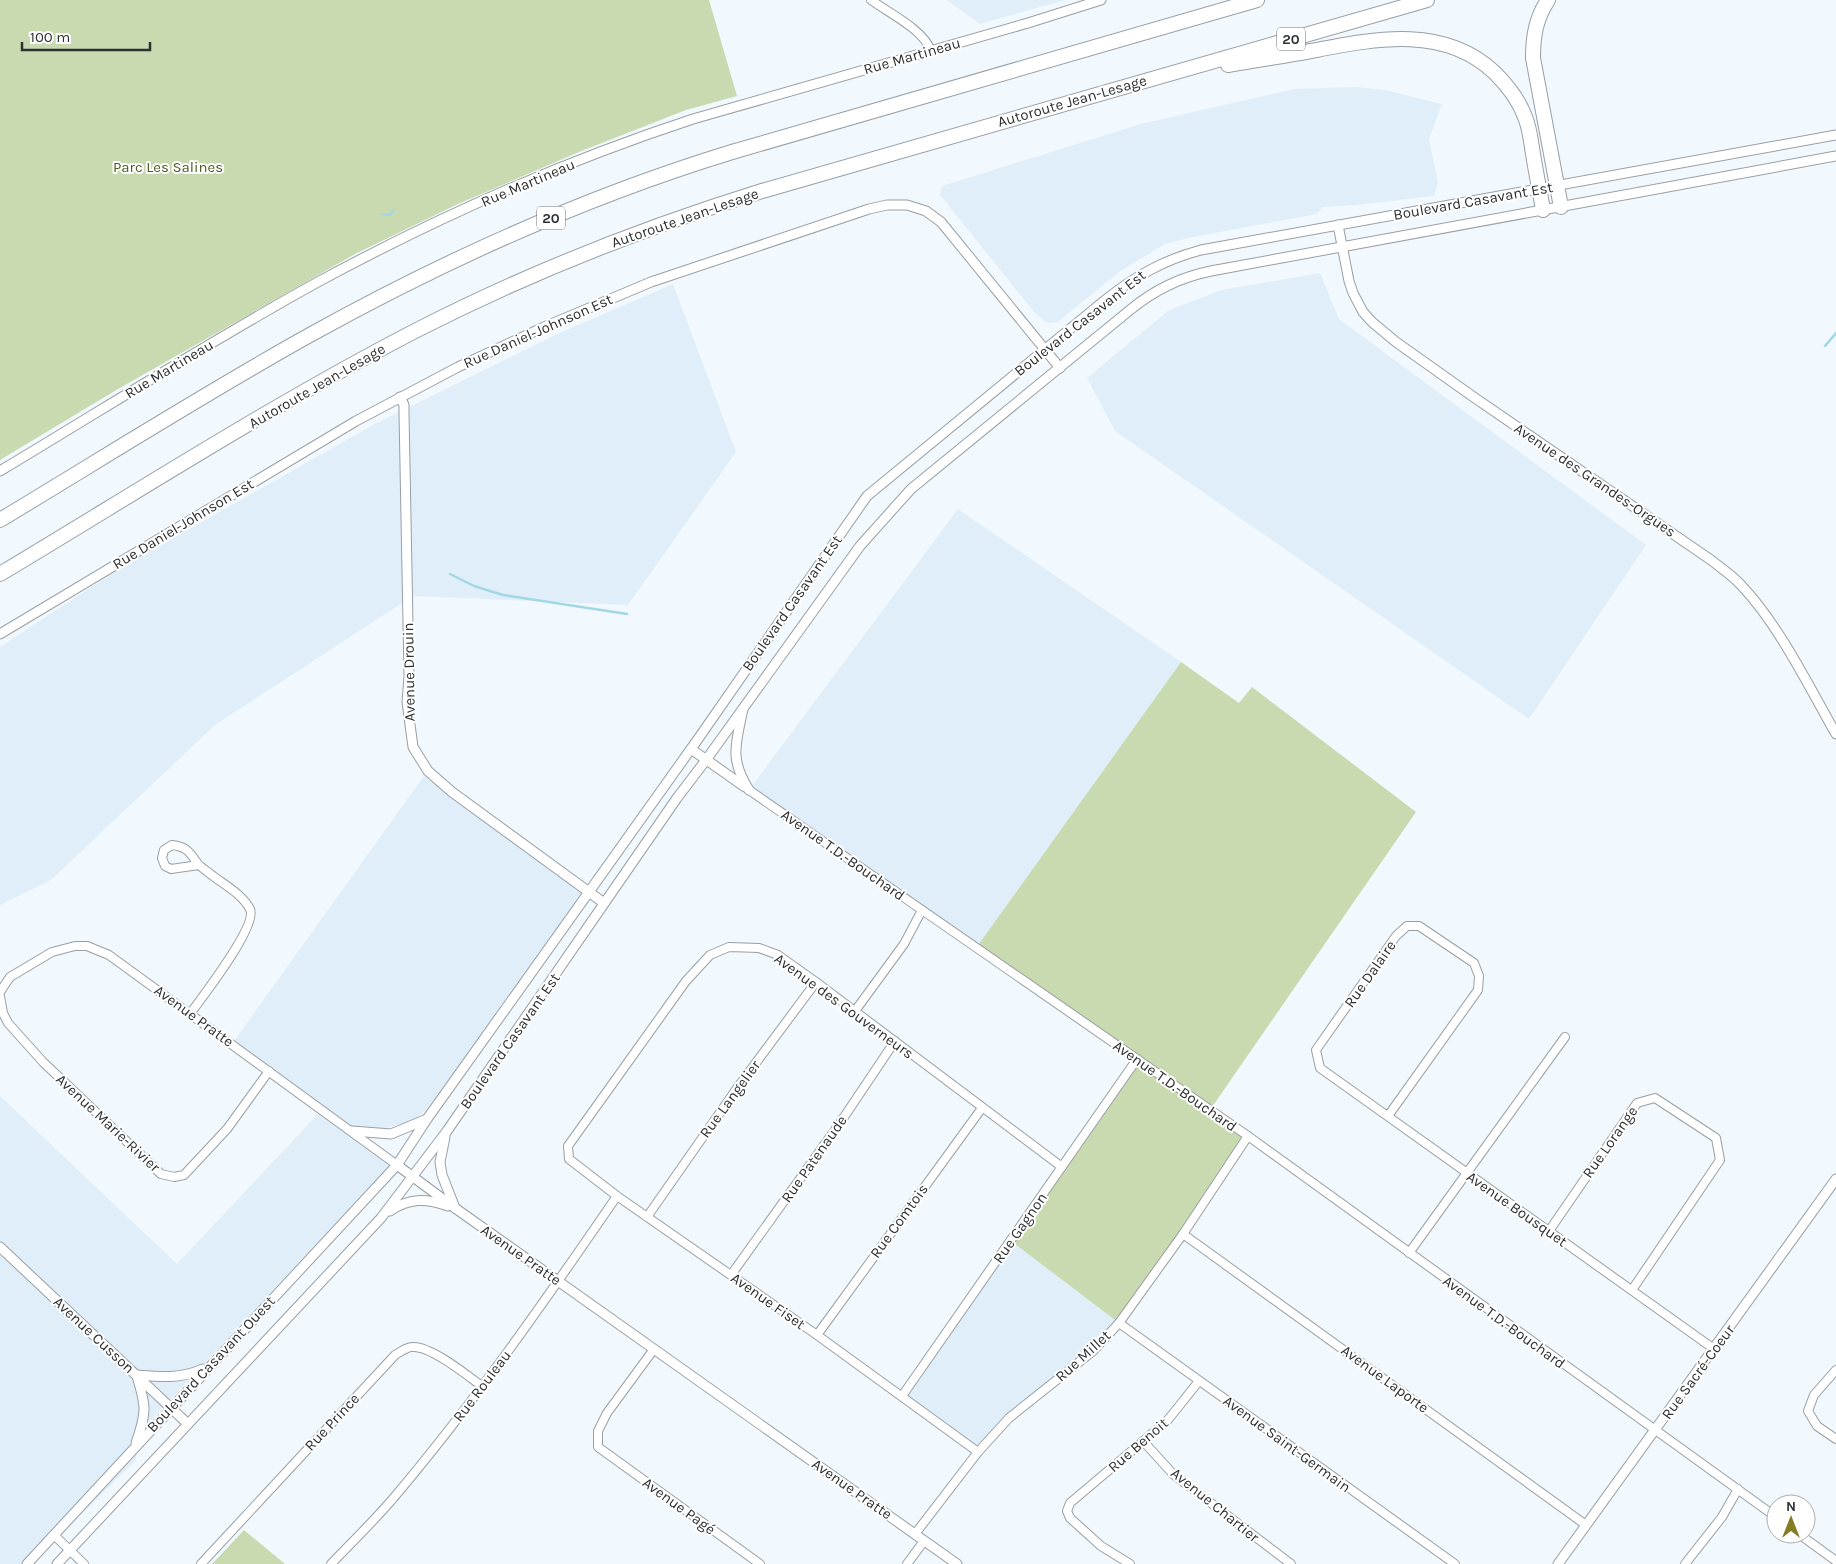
<svg xmlns="http://www.w3.org/2000/svg" width="1836" height="1564" font-family="Karla,sans-serif">
<style>
.built{fill:#e0eef9}
.green{fill:#cadab0}
.lines{fill:none;stroke-linecap:round;stroke-linejoin:round}
.stream{stroke:#a2d8e6;stroke-width:2.5}
.minor-casing{stroke:#989fa4;stroke-width:10}
.tertiary-casing{stroke:#989fa4;stroke-width:11}
.motorway-casing{stroke:#989fa4;stroke-width:16}
.minor{stroke:#fff;stroke-width:8}
.tertiary{stroke:#fff;stroke-width:9}
.motorway{stroke:#fff;stroke-width:14}
.labels{text-anchor:middle;dominant-baseline:central;stroke-width:4;stroke-linejoin:round;paint-order:stroke}
.shield{fill:#fff;stroke:#6c6e70;stroke-width:1}
.shield-label{font-size:14px;font-weight:bold;fill:#2d3032}
.street-label{font-size:15px;fill:#2d3032;stroke:#fff}
.park-label{font-size:15px;fill:#4b5e21;stroke:#fff}
</style>
<rect width="100%" height="100%" fill="#f1f8fe"/>
<g class="built">
<path d="M947,0H1065L980,24Z"/>
<path d="M1356,87L1385,90L1442,104L1429,139L1438,183L1434,196L1357,205L1323,207L1317,214L1188,238L1165,244L1119,272L1058,322L1047,323L1035,313L940,195L942,186L1141,124L1294,89Z"/>
<path d="M1320,273L1339,319L1646,545L1529,719L1115,431L1087,378L1169,310L1222,290Z"/>
<path d="M673,284L736,452L628,605L413,596L215,725L51,880L0,905V647L119,569L371,426L555,335Z"/>
<path d="M958,509L1181,662L976,948L749,790Z"/>
<path d="M424,776L583,894L427,1109L415,1120L382,1129L352,1127L234,1041Z"/>
<path d="M0,1096L177,1264L318,1114L389,1166L137,1435L136,1460L32,1564H0Z"/>
<path d="M1011,1241L1119,1323L1093,1351L1009,1418L978,1452L902,1396Z"/>
</g>
<g class="green">
<path d="M0,0H709L737,96L686,110L579,152L458,204L355,254L118,389L0,460Z"/>
<path d="M1181,662L1239,703L1252,687L1416,812L1210,1110L1248,1136L1119,1323L1011,1241L1137,1059L976,948Z"/>
<path d="M244,1530L285,1564H212Z"/>
</g>
<g class="lines">
<g class="stream">
<path d="M382,214L391,215L393,210"/>
<path d="M1825,346L1836,333"/>
<path d="M450,574L474,586L503,595L627,614"/>
</g>
<g class="minor-casing">
<g id="minor">
<path d="M871,0C889,13 924,30 931,51"/>
<path d="M749,790L1248,1136L1776,1517"/>
<path d="M0,992L10,977L52,952L75,946H87L109,955L397,1165"/>
<path d="M0,996L3,1013L8,1023L43,1062L161,1174L174,1177L184,1175L227,1129L269,1071"/>
<path d="M855,1011L904,944L922,910"/>
<path d="M190,1014C202,997 258,926 250,909C243,895 225,885 213,876C208,872 202,868 198,864C189,852 188,847 172,845L164,850L162,858L165,866L171,869L199,865"/>
<path d="M1388,1116L1478,990L1479,976L1474,963L1419,926H1407L1396,936L1316,1050L1320,1068L1714,1349"/>
<path d="M647,1217L735,1091L816,982"/>
<path d="M1549,1231L1637,1103L1655,1098L1716,1138L1720,1160L1632,1290"/>
<path d="M1183,1234L1586,1525"/>
<path d="M1409,1253L1565,1037"/>
<path d="M731,1275L840,1123L895,1041"/>
<path d="M1119,1323L1455,1564"/>
<path d="M817,1335L982,1108"/>
<path d="M654,1349L607,1413L598,1431V1447L760,1564"/>
<path d="M1836,1370L1814,1395L1808,1411L1817,1426L1836,1439"/>
<path d="M902,1396L1137,1059"/>
<path d="M1143,1441L1173,1474L1291,1564"/>
<path d="M978,1452L817,1335L617,1196L569,1159L568,1146L686,981L710,955L729,947L759,948L778,955L816,982L1062,1167"/>
<path d="M915,1534L978,1452L1009,1418L1093,1351L1119,1323L1183,1234L1248,1136"/>
<path d="M1799,1534L1836,1561"/>
<path d="M54,1535L84,1564"/>
<path d="M201,1564L395,1355C400,1352 407,1347 412,1347C430,1345 468,1376 483,1387"/>
<path d="M331,1564C353,1541 376,1519 396,1495C476,1400 547,1298 617,1196"/>
<path d="M907,1564L924,1541"/>
<path d="M1130,1564L1101,1546L1070,1518L1067,1511L1070,1503L1167,1421L1199,1381"/>
<path d="M1685,1564L1722,1517L1738,1489"/>
</g>
</g>
<g class="tertiary-casing">
<g id="tertiary">
<path d="M1338,225L1349,281L1353,293L1363,312L1372,322L1396,342L1475,398L1711,560C1721,568 1732,575 1741,585C1779,625 1808,685 1836,734"/>
<path d="M400,397L404,405V413L409,676L407,702L413,747L428,771L452,792L604,903"/>
<path d="M0,471C105,408 209,342 316,283C434,219 565,161 693,119L1028,23L1101,0"/>
<path d="M0,634L356,421L458,367L544,327L651,282L869,209L887,205H907L926,211L941,222L1060,368"/>
<path d="M743,709C736,743 729,759 749,790"/>
<path d="M691,749L745,787"/>
<path d="M352,1131L391,1134L427,1119"/>
<path d="M445,1137L440,1162L442,1175L455,1208"/>
<path d="M397,1165L455,1208L957,1564"/>
<path d="M390,1211C409,1198 426,1198 448,1206"/>
<path d="M0,1247L188,1424"/>
<path d="M137,1375C161,1377 180,1379 203,1369"/>
<path d="M136,1443C147,1412 146,1406 137,1376"/>
<path d="M27,1564L397,1165L427,1119L698,739L867,496L1104,301C1134,277 1163,260 1201,250L1836,135"/>
<path d="M57,1564L381,1218L447,1131L677,798L706,760L860,546L911,489L1130,310C1154,290 1181,277 1211,271L1836,156"/>
<path d="M1558,1564L1836,1179"/>
</g>
</g>
<g class="motorway-casing">
<g id="motorway">
<path d="M1548,0C1536,18 1533,36 1533,58L1561,207"/>
<path d="M1228,65C1256,60 1283,56 1311,51C1374,39 1444,24 1495,73C1508,86 1519,100 1525,117C1530,129 1531,142 1533,154C1536,173 1540,192 1543,210"/>
<path d="M0,520C103,458 204,394 308,336C443,261 585,197 732,152L1257,0"/>
<path d="M0,574C137,492 274,404 415,331C526,274 643,228 762,191L1427,0"/>
</g>
</g>
<use href="#minor" class="minor"/>
<use href="#tertiary" class="tertiary"/>
<use href="#motorway" class="motorway"/>
</g>
<g class="labels">
<g class="shield">
<rect x="1277" y="27.5" width="28" height="23" rx="4"/>
<rect x="537" y="206.5" width="28" height="23" rx="4"/>
</g>
<g class="shield-label">
<text x="1291" y="39">20</text>
<text x="551" y="218">20</text>
</g>
<g class="street-label">
<text transform="translate(912 56) rotate(-16)">Rue Martineau</text>
<text transform="translate(1072 101) rotate(-16)">Autoroute Jean-Lesage</text>
<text transform="translate(528 183) rotate(-23)">Rue Martineau</text>
<text transform="translate(1473 201) rotate(-10)">Boulevard Casavant Est</text>
<text transform="translate(685 218) rotate(-19)">Autoroute Jean-Lesage</text>
<text transform="translate(1080 323) rotate(-38)">Boulevard Casavant Est</text>
<text transform="translate(538 331) rotate(-24)">Rue Daniel-Johnson Est</text>
<text transform="translate(169 369) rotate(-31)">Rue Martineau</text>
<text transform="translate(317 386) rotate(-30)">Autoroute Jean-Lesage</text>
<text transform="translate(1595 480) rotate(34)">Avenue des Grandes-Orgues</text>
<text transform="translate(183 524) rotate(-31)">Rue Daniel-Johnson Est</text>
<text transform="translate(792 603) rotate(-55)">Boulevard Casavant Est</text>
<text transform="translate(409 672) rotate(-91)">Avenue Drouin</text>
<text transform="translate(843 855) rotate(35)">Avenue T.D.-Bouchard</text>
<text transform="translate(1370 974) rotate(-55)">Rue Dalaire</text>
<text transform="translate(844 1006) rotate(36)">Avenue des Gouverneurs</text>
<text transform="translate(194 1016) rotate(36)">Avenue Pratte</text>
<text transform="translate(510 1041) rotate(-55)">Boulevard Casavant Est</text>
<text transform="translate(1175 1086) rotate(35)">Avenue T.D.-Bouchard</text>
<text transform="translate(730 1099) rotate(-54)">Rue Langelier</text>
<text transform="translate(108 1123) rotate(43)">Avenue Marie-Rivier</text>
<text transform="translate(1610 1142) rotate(-55)">Rue Lorange</text>
<text transform="translate(814 1159) rotate(-55)">Rue Patenaude</text>
<text transform="translate(1517 1209) rotate(35)">Avenue Bousquet</text>
<text transform="translate(899 1221) rotate(-54)">Rue Comtois</text>
<text transform="translate(1020 1228) rotate(-55)">Rue Gagnon</text>
<text transform="translate(521 1255) rotate(35)">Avenue Pratte</text>
<text transform="translate(768 1301) rotate(35)">Avenue Fiset</text>
<text transform="translate(1504 1322) rotate(36)">Avenue T.D.-Bouchard</text>
<text transform="translate(94 1335) rotate(43)">Avenue Cusson</text>
<text transform="translate(1083 1356) rotate(-42)">Rue Millet</text>
<text transform="translate(211 1364) rotate(-47)">Boulevard Casavant Ouest</text>
<text transform="translate(1698 1372) rotate(-54)">Rue Sacré-Coeur</text>
<text transform="translate(1385 1379) rotate(36)">Avenue Laporte</text>
<text transform="translate(482 1386) rotate(-53)">Rue Rouleau</text>
<text transform="translate(332 1422) rotate(-47)">Rue Prince</text>
<text transform="translate(1287 1444) rotate(36)">Avenue Saint-Germain</text>
<text transform="translate(1138 1445) rotate(-41)">Rue Benoit</text>
<text transform="translate(852 1489) rotate(35)">Avenue Pratte</text>
<text transform="translate(1215 1505) rotate(39)">Avenue Chartier</text>
<text transform="translate(679 1506) rotate(36)">Avenue Pagé</text>
</g>
<g class="park-label">
<text x="168" y="167">Parc Les Salines</text>
</g>
</g>
<g transform="translate(1791 1519)"><circle r="24" fill="#ffffff" stroke="#abacad"/>
<path d="M0-4L9 19L0 12L-9 19Z" fill="#847d24"/>
<text y="-8" font-size="14" font-weight="bold" text-anchor="middle" fill="#2d3032">N</text>
</g>
<path d="M22 42v8h128v-8" fill="none" stroke="#2d3032" stroke-width="2.5"/>
<text x="30" y="42" font-size="15" fill="#2d3032" stroke="#ffffff" stroke-width="4" paint-order="stroke">100 m</text>
</svg>
